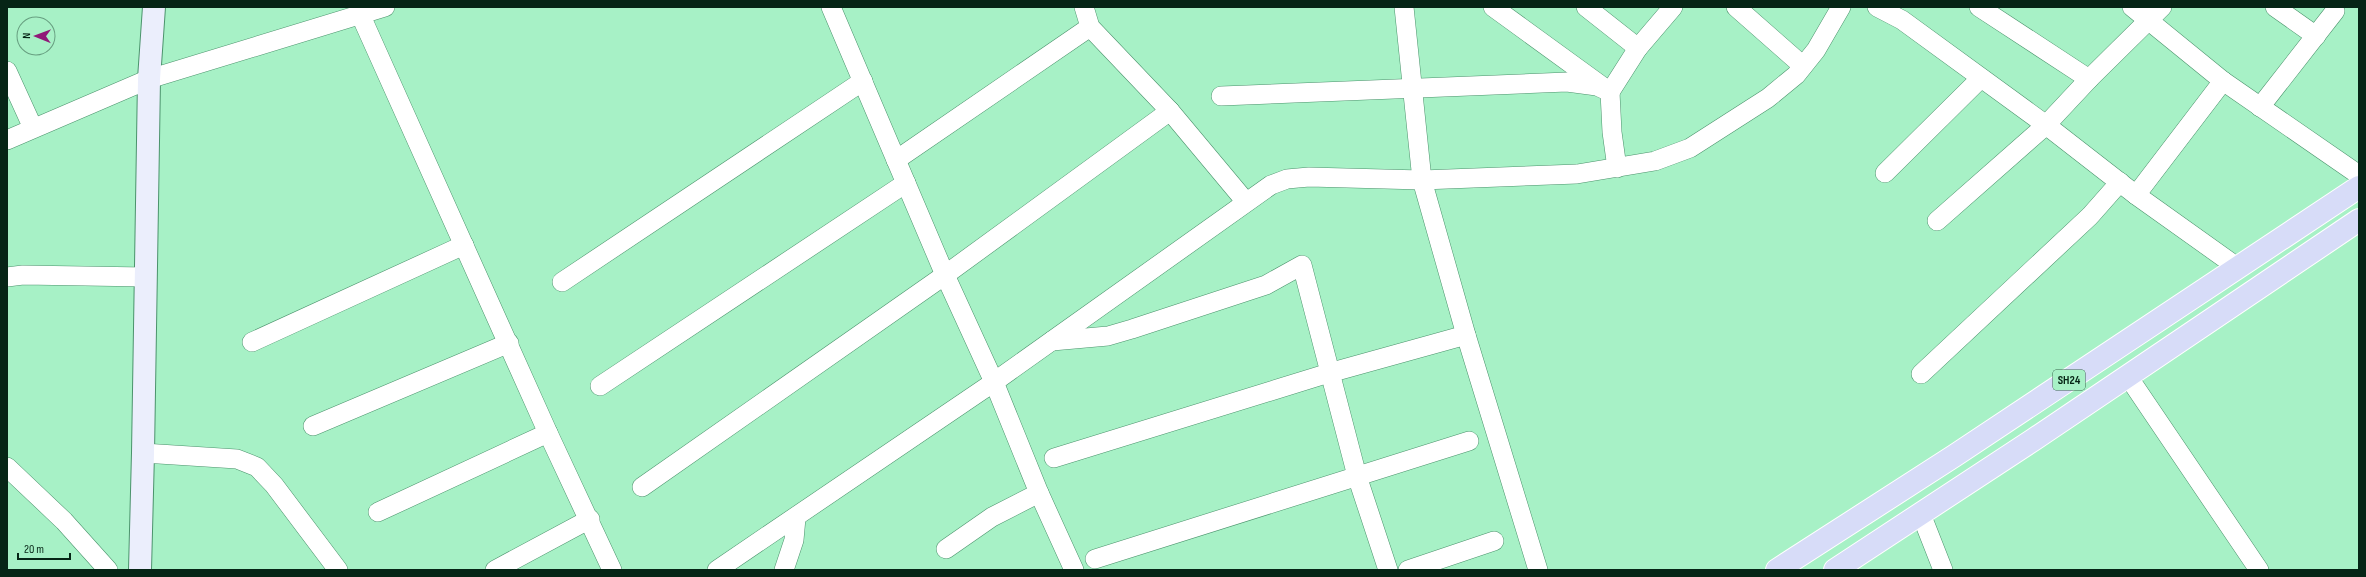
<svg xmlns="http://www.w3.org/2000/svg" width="2366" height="577" font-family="'Sofia Sans Condensed',sans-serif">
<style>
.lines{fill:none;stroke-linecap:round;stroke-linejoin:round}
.street-casing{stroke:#4b936c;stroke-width:20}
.secondary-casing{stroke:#4b936c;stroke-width:24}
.primary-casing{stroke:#fff;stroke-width:24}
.street{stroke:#fff;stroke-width:19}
.secondary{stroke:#ebeefc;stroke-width:22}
.primary{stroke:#d7dcf8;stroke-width:22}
.labels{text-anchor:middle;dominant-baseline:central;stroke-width:3;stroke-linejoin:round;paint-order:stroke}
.shield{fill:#a7f1c6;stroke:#36624b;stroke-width:1}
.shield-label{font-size:12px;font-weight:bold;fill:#062516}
</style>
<rect width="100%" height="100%" fill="#a7f1c6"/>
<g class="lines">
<g class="street-casing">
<g id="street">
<path d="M831,7L945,275L994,382L1271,185L1287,179L1309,177L1422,180L1577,174L1655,161L1690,148L1768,98L1796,75L1816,50L1841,7"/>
<path d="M1084,7L1090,27L1170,111L1246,202"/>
<path d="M1404,7L1422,180L1466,335L1538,570"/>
<path d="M1493,7L1610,92L1612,132L1617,168"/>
<path d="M1586,7L1638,48"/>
<path d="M1736,7L1803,66"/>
<path d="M1877,7L1902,20L2046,125L1937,221"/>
<path d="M1979,7L2089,79"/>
<path d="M2132,7L2223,81L2359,175"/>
<path d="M2162,7L2089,79L2046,125L2136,195L2237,267"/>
<path d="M2275,7L2316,36"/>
<path d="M361,16L548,433L612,570"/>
<path d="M7,71L33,128"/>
<path d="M1221,96L1567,82L1597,86L1610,92L1638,48L1673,7"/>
<path d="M2260,107L2335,11"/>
<path d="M7,140L149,79L385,7"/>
<path d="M896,160L1090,27"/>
<path d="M1885,173L1981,78"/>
<path d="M2136,195L2223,81"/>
<path d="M7,277L23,275L146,277"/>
<path d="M562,282L863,81"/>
<path d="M1052,341L1108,336L1132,329L1266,285L1302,265L1357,476L1388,570"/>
<path d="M252,342L464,245"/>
<path d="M1921,374L2090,216L2120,182"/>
<path d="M2127,375L2259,570"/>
<path d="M600,386L906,183"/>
<path d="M313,426L509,343"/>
<path d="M143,453L237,459L257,467L274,485L338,570"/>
<path d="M1054,458L1329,373L1466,335"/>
<path d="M7,467L64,521L108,570"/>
<path d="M642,487L945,275L1170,111"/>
<path d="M378,512L548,433"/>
<path d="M1921,514L1943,570"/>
<path d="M946,549L992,517L1039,493"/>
<path d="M1095,559L1469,441"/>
<path d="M495,570L590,519"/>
<path d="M717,570L994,382L1039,493L1074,570"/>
<path d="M784,570L794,540L796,518"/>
<path d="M1408,570L1494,541"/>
</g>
</g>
<g class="secondary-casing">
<path id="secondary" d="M140,570L143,453L149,79L154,7"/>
</g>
<g class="primary-casing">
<g id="primary">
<path d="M1777,570L1954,456L2359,187"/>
<path d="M1835,570L2033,440L2359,220"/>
</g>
</g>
<use href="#street" class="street"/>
<use href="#secondary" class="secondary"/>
<use href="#primary" class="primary"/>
</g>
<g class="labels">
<rect class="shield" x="2053" y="370" width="32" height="20" rx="3"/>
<g class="shield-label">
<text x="2069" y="380">SH24</text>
</g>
</g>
<rect width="2366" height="577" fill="none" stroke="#062516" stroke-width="16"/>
<g transform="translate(36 36) rotate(271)"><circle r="19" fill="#a7f1c6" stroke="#679f80"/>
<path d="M0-3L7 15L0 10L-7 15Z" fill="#901978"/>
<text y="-6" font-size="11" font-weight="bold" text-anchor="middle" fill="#062516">N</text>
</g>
<path d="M18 553v6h52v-6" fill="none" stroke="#062516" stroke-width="2"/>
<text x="24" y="553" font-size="12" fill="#062516" stroke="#a7f1c6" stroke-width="3" paint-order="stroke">20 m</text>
</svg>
